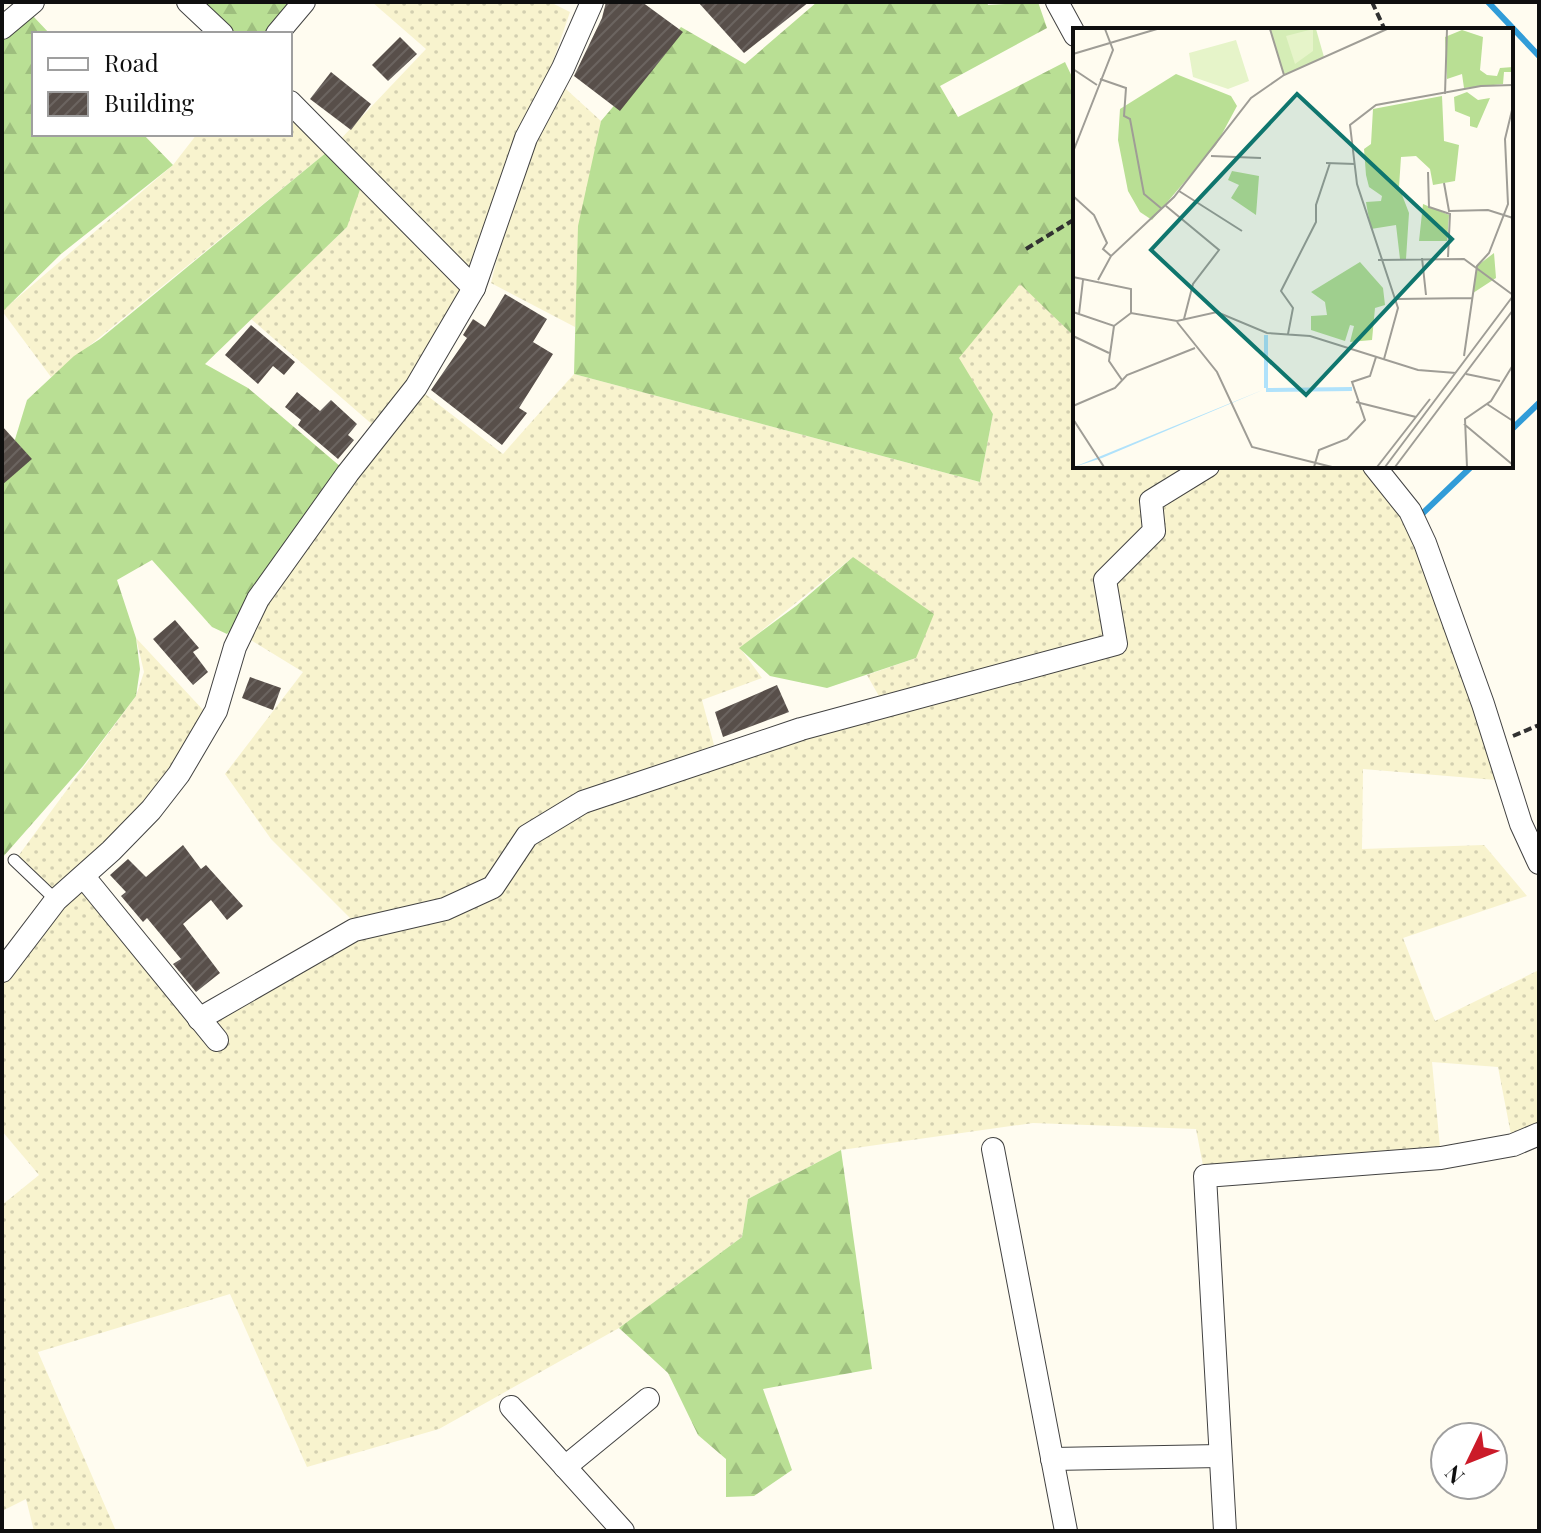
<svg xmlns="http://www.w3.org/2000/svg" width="1541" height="1533" font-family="'Playfair Display',serif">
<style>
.farmland{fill:url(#farmland-dots);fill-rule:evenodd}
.forest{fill:url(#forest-firs)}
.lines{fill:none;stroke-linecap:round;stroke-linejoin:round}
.stream{stroke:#319cd8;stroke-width:6}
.building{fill:url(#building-hatch)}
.lane-casing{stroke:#424242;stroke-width:13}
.street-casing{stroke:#424242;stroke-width:24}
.path{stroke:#313131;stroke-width:4;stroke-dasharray:8 4;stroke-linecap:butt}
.lane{stroke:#fff;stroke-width:11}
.street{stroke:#fff;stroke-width:22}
.inset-river{fill:none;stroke:#b0e2fb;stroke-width:4}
.inset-road{fill:none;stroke:#9f9d96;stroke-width:2}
.view{fill:#0f766e;fill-opacity:0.15;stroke:#0f766e;stroke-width:4}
.inset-edge{fill:none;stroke:#0f0f0f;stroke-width:4}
</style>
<defs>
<pattern id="farmland-dots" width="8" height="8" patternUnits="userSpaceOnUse" patternTransform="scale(2)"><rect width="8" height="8" fill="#f8f3ce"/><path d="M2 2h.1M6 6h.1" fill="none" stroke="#d3cfb0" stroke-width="1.8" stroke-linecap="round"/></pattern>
<pattern id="forest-firs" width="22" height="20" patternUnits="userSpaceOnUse" patternTransform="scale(2)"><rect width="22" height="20" fill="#b9df94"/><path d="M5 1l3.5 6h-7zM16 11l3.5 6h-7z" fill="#9ebe7e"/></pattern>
<pattern id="building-hatch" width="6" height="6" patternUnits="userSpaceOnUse" patternTransform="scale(2)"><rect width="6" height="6" fill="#584f4a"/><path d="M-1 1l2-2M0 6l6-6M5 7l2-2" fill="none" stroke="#6b6460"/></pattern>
</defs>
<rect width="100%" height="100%" fill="#fffcf0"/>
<g class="farmland">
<path d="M372,2H550L570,12L529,131L556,80L601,121L575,327L491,283L524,149L474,288L414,378L374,426L251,319L347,227L333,147L51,377L2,311L173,165L197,134H290V101L334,146L426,49Z"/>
<path d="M1020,283L1075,337V466H1373L1410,511L1508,781L1363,769L1362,849L1484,845L1527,896L1403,938L1435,1021L1539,970V1134L1513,1145L1498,1067L1432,1062L1441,1158L1205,1176L1196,1129L1033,1123L841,1150L748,1199L742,1237L619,1328L439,1429L307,1467L230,1294L38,1352L116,1531H34L26,1499L2,1511V1205L39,1175L2,1131V978L56,900L16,859L136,696L144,672L136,638L205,712L179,774L84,876L199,1019L360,928L271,839L225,774L303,672L241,634L416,387L503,454L574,374L980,482L993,414L958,358ZM853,557L916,658L867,675L880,698L596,796L714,745L702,700L762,678L740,648Z"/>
</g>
<g class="forest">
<path d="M191,2H304L277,34H231Z"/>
<path d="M817,2H987L988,5L1038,2L1047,28L940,86L958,117L1065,62L1075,83V337L1020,284L959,358L993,414L980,482L574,374L578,226L601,121L681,27L745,64Z"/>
<path d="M33,16L50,34H34V134H143L173,165L61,254L2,312V40Z"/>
<path d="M333,147L364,178L347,227L205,364L248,388L348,473L258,599L227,634L212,627L152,560L117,580L136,638L140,669L136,696L83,766L2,858V482L27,400L74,356L100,339Z"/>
<path d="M853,557L934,614L916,658L827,688L770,676L739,648L796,606Z"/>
<path d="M841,1150L872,1369L763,1389L792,1470L754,1496L726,1497V1459L698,1435L668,1373L619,1328L742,1237L748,1199Z"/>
</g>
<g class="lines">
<g class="stream">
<path d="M1488,2L1539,56"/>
<path d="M1511,430L1539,403"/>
<path d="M1423,513L1472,466"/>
</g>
</g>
<g class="building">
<path d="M606,2H642L683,32L620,111L574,76L602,18Z"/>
<path d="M698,2H809L744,53Z"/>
<path d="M400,37L417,54L388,81L372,65Z"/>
<path d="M331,72L371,104L351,130L310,99Z"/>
<path d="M505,294L547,319L533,342L553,354L519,408L527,413L502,445L431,390L467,338L463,335L473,319L485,327Z"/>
<path d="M251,325L295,362L284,375L273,366L258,384L225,355Z"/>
<path d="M297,392L320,411L331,400L357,424L348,435L354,440L338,459L298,425L301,420L285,407Z"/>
<path d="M2,426L32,459L2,485Z"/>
<path d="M175,620L199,648L193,652L208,672L193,685L153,639Z"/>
<path d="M250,677L281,688L273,710L242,698Z"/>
<path d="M777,685L789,712L723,737L715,712Z"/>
<path d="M183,845L201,869L206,865L243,906L227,920L211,900L183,924L220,973L196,992L173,964L181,959L147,918L143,922L121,896L126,892L110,875L128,859L146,877Z"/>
</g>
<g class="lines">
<g class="lane-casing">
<path id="lane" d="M14,860L56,900"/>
</g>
<g class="street-casing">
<g id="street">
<path d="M188,2L222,34"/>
<path d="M1057,2L1075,35"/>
<path d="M2,28L33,2"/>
<path d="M277,34L304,2"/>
<path d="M290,102L474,288"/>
<path d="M1374,466L1410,511L1425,543L1483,704L1521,824L1539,863"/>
<path d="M84,877L217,1040"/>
<path d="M2,971L56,900L111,851L151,810L179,774L216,711L235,647L258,599L348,473L416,387L474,288L526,138L563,68L592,2"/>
<path d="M199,1019L354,930L445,909L493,887L527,836L583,802L801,729L1116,644L1105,580L1154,531L1151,501L1208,466"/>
<path d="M993,1149L1066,1531"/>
<path d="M511,1407L623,1531"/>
<path d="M1052,1459L1220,1456"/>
<path d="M565,1467L648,1399"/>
<path d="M1225,1531L1205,1176L1441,1158L1513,1145L1539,1134"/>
</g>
</g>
<g class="path">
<path d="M1372,2L1385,30"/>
<path d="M1026,249L1075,219"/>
<path d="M1513,736L1539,725"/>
</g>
<use href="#lane" class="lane"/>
<use href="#street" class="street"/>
</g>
<g transform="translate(1073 28)">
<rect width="440" height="440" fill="#fffcf0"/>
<path d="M389,2L410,9L407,42L414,47L424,48L427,40L440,39V44H431L430,56L391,60L389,46L374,51L372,9ZM103,46L158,68L164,78L143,117L79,192L67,184L55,163L45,112L47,81ZM394,64L405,72L417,70L404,100L397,98V89L382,83L381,69ZM369,68L371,113L386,117L382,153L360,157L357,141L343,128L328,129L326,159L336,185L333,231H327L323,197L298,201L294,180L293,174L308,173L309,168L296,159L293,147L291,121L298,116L300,81ZM159,143L186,148L183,187L158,170L166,157L155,152ZM350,176L376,187L374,213H346ZM421,225L423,250L400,265L404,238ZM287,234L310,260L312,277L302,280L299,312L277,314L281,298L277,297L272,313L238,302V288L254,287L252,274L238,264Z" fill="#b9df94"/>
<path d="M197,1H243L251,29L211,47Z" fill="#d5edb6"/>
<path d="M240,1V23L222,36L213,8ZM163,12L176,53L155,61L120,49L116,25Z" fill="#e6f4c9"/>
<path d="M192,361L29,430L1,439Z" fill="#b0e2fb"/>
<path class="inset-river" d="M193,307V360M193,362L279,361"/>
<path class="inset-road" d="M197,1L211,47M0,26L84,1M0,41L24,57M27,51L53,60L51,88L57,91L71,166L89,181M372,66L374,1M0,124L40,22L32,1M138,128L188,130M253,135L282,136M355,144L356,179L377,186L375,229M371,155L376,183L415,182L440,190M106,163L169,203M0,168L21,187L34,215L30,221L38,228M93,178L146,222L120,256L111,291M349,230L353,267M305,232L391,231L440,267M0,249L58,261V285M25,252L38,228L101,169L178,70L211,47L314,1M323,271L399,270M0,284L41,298L58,285L104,293L144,284L194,305L237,308L345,342L383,345M6,286L10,252M104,294L144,344L179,419L259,439M41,298L36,333L49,352M215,306L220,280L208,263L243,194V177L257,135M0,308L36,325M391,328L404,238L416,225L435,176L432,111L440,78M311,331L325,280L284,156L277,97L303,77L408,58L440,57M393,346L427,353M283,374L343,389M414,376L440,393M0,378L42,360L54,347L122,320M0,391L31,439M391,396L440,437M241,439L246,422L274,411L292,392L279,354L297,348L303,329M304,439L357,371M312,439L440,268M322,439L440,282M394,439L392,391L418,373L440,337"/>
<path class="view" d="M224,66L379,211L233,367L78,222Z"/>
<rect width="440" height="440" class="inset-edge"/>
</g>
<rect width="1541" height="1533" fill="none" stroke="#0f0f0f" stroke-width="8"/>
<rect x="32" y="32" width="260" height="104" fill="#ffffff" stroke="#9f9f9f" stroke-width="2"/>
<rect x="48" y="58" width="40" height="12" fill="#ffffff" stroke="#9f9f9f" stroke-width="2"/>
<text x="104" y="72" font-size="24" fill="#0f0f0f">Road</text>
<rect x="48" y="92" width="40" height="24" fill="url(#building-hatch)" stroke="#9f9f9f" stroke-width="2"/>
<text x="104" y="112" font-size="24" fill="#0f0f0f">Building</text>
<g transform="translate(1469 1461) rotate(227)"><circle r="38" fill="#ffffff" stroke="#9f9f9f" stroke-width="2"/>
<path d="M0-6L14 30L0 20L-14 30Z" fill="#cb1b29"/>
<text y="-12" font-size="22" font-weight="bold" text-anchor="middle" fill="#0f0f0f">N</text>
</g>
</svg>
